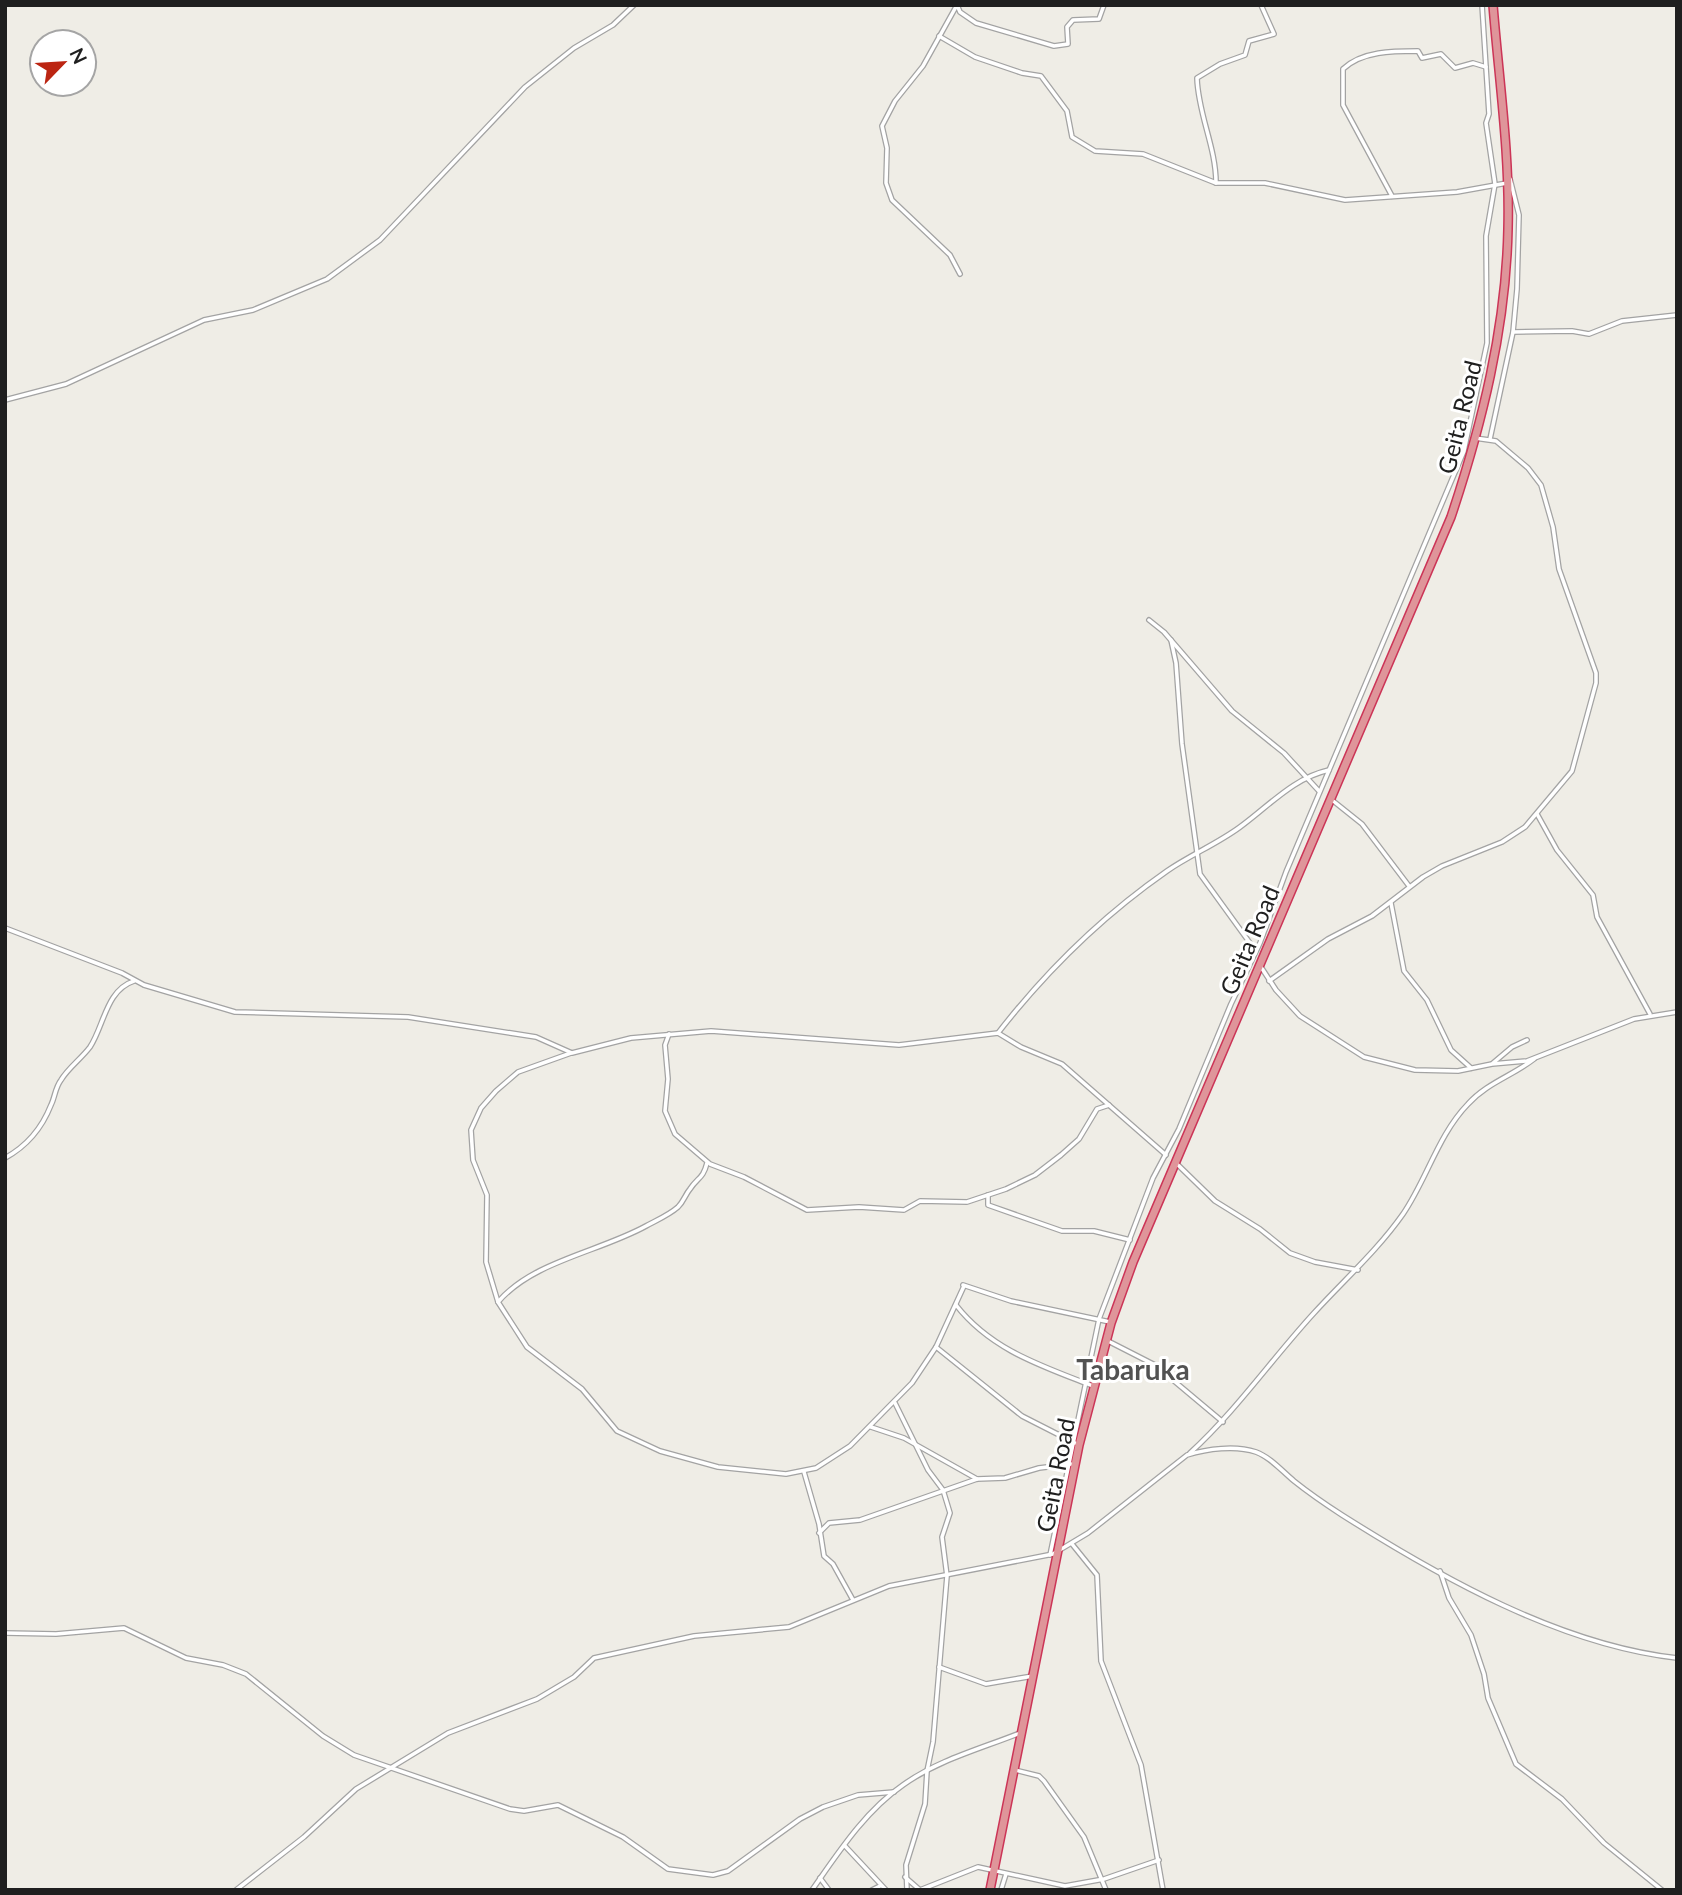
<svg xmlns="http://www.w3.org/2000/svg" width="1682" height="1895" font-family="Lato,sans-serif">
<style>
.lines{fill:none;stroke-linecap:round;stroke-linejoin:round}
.street-casing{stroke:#a3a3a3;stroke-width:6}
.highway-casing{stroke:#cc3557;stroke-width:10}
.street{stroke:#fff;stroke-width:3.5}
.highway{stroke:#df959a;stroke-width:7}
.labels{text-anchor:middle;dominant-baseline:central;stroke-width:6;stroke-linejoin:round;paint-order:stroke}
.street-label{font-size:24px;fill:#1f1f1f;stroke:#fff}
.quarter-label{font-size:28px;font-weight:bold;fill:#525252;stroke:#fff}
</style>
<rect width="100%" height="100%" fill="#efede6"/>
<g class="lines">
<g class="street-casing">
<g id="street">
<path d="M939,36L975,57L1022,73L1041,76L1067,111L1072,137L1095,151L1143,154L1216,183H1265L1345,200L1457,192L1507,183"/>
<path d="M1216,183C1216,147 1198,114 1197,78L1220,64L1245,55L1249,41L1274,34L1261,5"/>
<path d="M1392,196L1343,105V69C1362,51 1393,51 1418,51L1422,58L1441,54L1455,68L1473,63L1486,67"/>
<path d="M960,274L950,255L892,200L886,183L887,148L882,126L895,101L923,66L957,5L960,12L976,23L1054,46L1068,44L1067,27L1073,20L1099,19L1104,5"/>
<path d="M1513,332L1572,331L1589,334L1622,321L1677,315"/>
<path d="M5,400L66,384L204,320L253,310L327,279L380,240L525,87L574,48L613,25L634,5"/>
<path d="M1490,439L1513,332L1517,289L1519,215L1510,179"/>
<path d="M1149,620L1164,632L1232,711L1284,753L1319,791"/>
<path d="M1171,640L1176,663L1182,744L1200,874L1255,950"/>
<path d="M1332,800L1362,824L1409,886"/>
<path d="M1537,814L1557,850L1593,895L1597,917L1650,1014"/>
<path d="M1391,903L1404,971L1427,1000L1451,1050L1471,1068"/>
<path d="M5,928L122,973L144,985L235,1012L408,1017L536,1037L572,1053L631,1038L711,1031L899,1045L998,1033L1021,1047L1062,1064L1166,1155"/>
<path d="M1261,967L1276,990L1300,1016L1364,1057L1415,1070L1458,1071L1492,1064L1527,1061L1634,1019L1677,1012"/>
<path d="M1269,981L1328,939L1372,916L1423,877L1442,866L1502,842L1525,827L1572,771L1596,683V673L1559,569L1553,527L1541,485L1528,468L1496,441L1475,438"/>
<path d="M998,1033C1047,970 1101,917 1167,871C1190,855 1217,844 1240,827C1269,806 1293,778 1329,770"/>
<path d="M669,1034L665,1045L668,1079L665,1111L675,1134L710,1164L744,1177L807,1210L859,1207L904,1210L920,1201L967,1202L1006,1189L1035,1175L1061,1155L1079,1139L1097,1109L1109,1105"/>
<path d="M571,1053L518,1072L496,1091L481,1108L471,1130L473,1160L487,1195L486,1262L498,1302L527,1347L582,1389L617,1431L660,1451L718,1467L786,1474L816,1468L850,1446L912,1383L936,1347L964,1286"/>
<path d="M1493,1063L1512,1047L1527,1040"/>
<path d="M5,1158C27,1146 42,1128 51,1105C55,1097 55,1088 61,1080C68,1068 81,1059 90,1047C104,1026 106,990 134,981"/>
<path d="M1177,1164L1215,1201L1260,1229L1290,1253L1315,1262L1358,1270"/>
<path d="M988,1195V1205L1062,1231H1094L1130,1240"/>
<path d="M963,1285L1011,1301L1110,1322"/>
<path d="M498,1302C533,1261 599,1252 646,1226C657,1220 669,1215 678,1207C684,1201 685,1195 690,1189C698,1177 703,1179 707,1163"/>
<path d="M956,1305C991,1350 1042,1366 1093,1386"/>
<path d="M1108,1341L1155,1365L1223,1422"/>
<path d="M936,1347L1022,1416L1075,1443"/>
<path d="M895,1403L928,1470L943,1490L950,1513L942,1537L947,1576L933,1742L927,1771L925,1804L906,1865L907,1890"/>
<path d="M871,1427L904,1438L977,1479"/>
<path d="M1190,1453C1236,1411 1271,1360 1314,1313C1344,1280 1377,1251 1403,1214C1427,1179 1438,1135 1468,1104C1487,1083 1512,1076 1534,1059"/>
<path d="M804,1472L819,1524L824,1556L833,1564L853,1600"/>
<path d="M819,1533L829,1523L860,1520L977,1479L1005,1478L1039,1468L1071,1464"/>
<path d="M1072,1544L1097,1575L1101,1661L1141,1765L1163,1890"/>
<path d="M1050,1555L1099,1319L1153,1178L1179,1129L1231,1004L1260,943L1286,872L1464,451L1487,343L1486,236L1495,184L1486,123L1489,114L1482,5"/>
<path d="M1440,1571L1449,1598L1471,1635L1484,1674L1488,1698L1516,1764L1562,1799L1604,1843L1662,1890"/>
<path d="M5,1633L56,1634L124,1628L186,1658L223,1665L246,1674L323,1736L354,1755L510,1809L524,1811L558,1805L623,1837L668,1869L713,1875L728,1871L800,1819L823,1807L858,1795L894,1792"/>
<path d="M939,1667L986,1684L1033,1676"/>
<path d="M1015,1770L1039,1776L1044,1781L1084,1837L1106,1890"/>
<path d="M845,1846L886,1890"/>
<path d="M905,1877L920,1890"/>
<path d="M820,1878L829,1890"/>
<path d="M236,1890L304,1837L356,1789L448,1733L537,1699L574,1677L594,1658L694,1636L789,1627L889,1586L1053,1554L1088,1533L1187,1455C1207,1449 1235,1445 1256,1452C1270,1457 1282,1471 1294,1481C1309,1493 1325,1504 1342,1515C1440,1577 1560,1645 1677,1658"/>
<path d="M812,1890C838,1853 865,1811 903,1785C938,1760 980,1749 1020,1733"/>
<path d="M872,1890L880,1886"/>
<path d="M920,1890L978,1867L1065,1886L1104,1879L1159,1860"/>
<path d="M1001,1890L1006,1874"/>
</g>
</g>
<g class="highway-casing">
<path id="highway" d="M990,1890L1079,1445L1111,1323L1133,1262L1451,517C1482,424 1506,328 1508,229C1510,155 1499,80 1493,5"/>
</g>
<use href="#street" class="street"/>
<use href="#highway" class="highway"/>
</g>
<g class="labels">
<g class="street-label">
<text transform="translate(1459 417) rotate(-76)">Geita Road</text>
<text transform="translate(1249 940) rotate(-67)">Geita Road</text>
<text transform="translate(1055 1475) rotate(-79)">Geita Road</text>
</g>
<g class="quarter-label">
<text x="1133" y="1369">Tabaruka</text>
</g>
</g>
<rect width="1682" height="1895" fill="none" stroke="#1f1f1f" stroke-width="14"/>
<g transform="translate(63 63) rotate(65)"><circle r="33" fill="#ffffff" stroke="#a5a5a5" stroke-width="2"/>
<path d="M0-5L12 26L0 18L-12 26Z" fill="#bc2512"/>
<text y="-10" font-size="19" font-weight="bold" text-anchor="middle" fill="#1f1f1f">N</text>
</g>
</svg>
